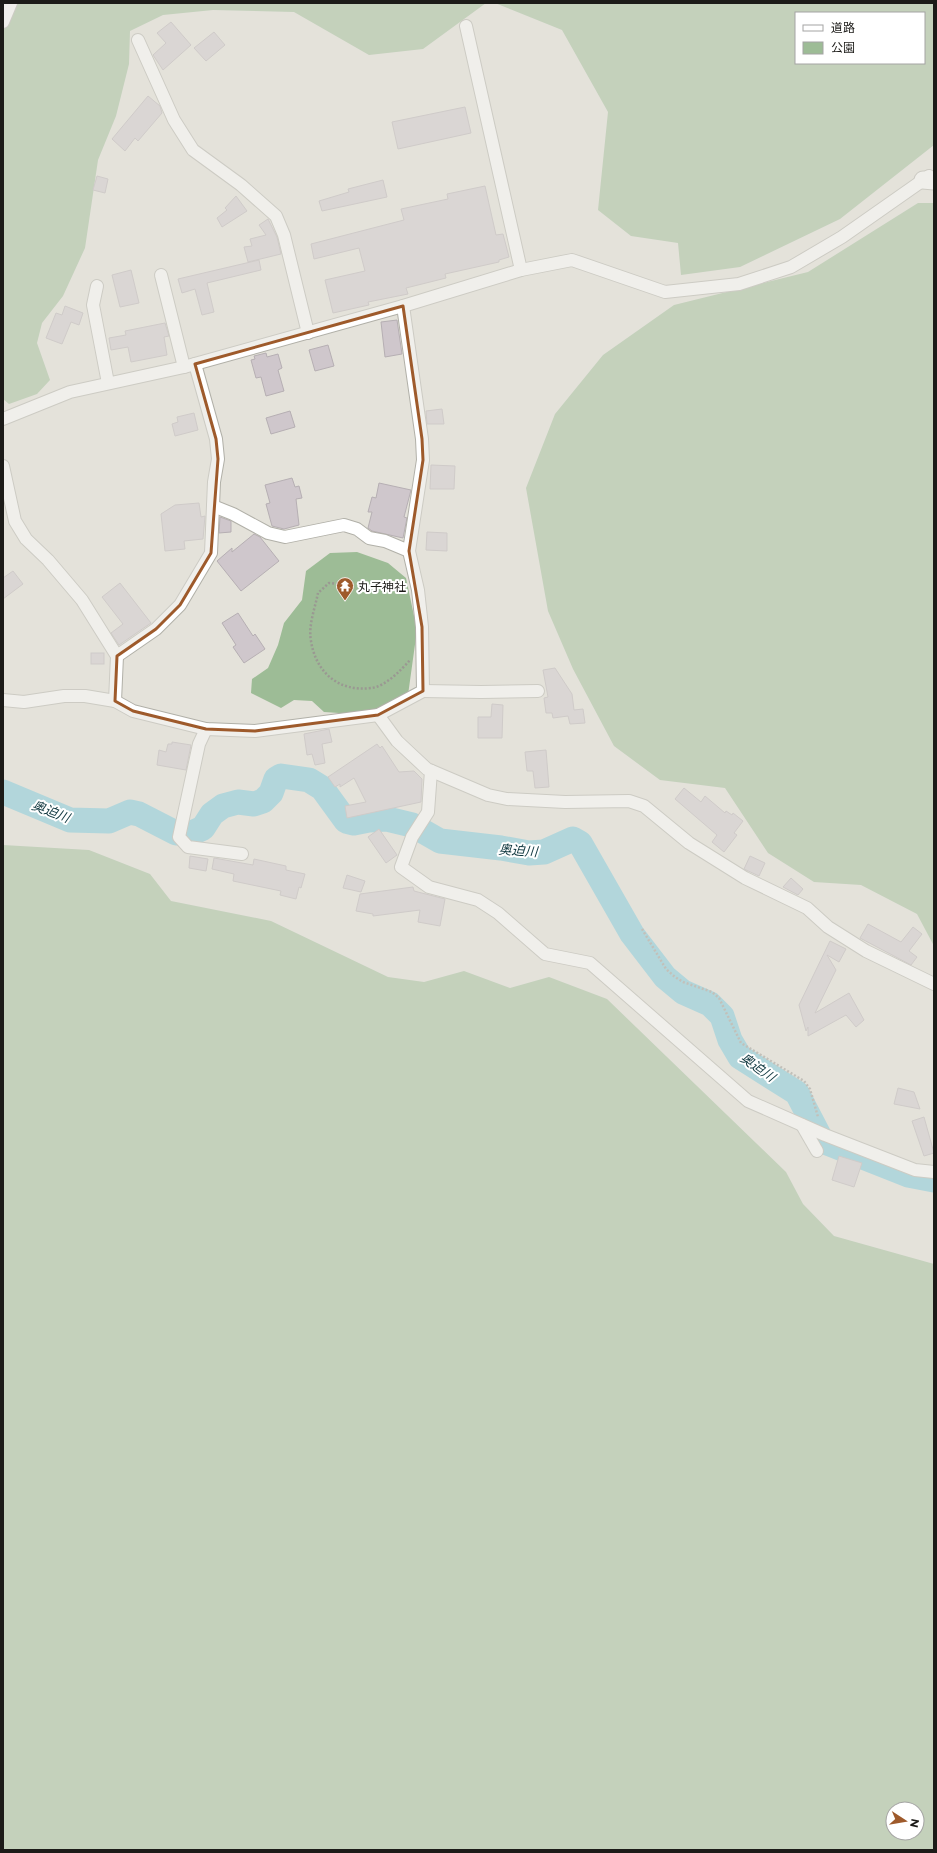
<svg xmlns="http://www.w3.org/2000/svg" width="937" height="1853" font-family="Montserrat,'Noto Sans JP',sans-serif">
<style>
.green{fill:#9dbc96;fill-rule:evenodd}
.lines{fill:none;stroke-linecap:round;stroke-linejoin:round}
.river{stroke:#76c8db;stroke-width:25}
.building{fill:#cfc7cc;stroke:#b6afb3}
.street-casing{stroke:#b1b0a8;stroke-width:14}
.secondary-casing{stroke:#b1b0a8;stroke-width:19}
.path{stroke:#9a9892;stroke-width:2.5;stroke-dasharray:2 2;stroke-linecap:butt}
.street{stroke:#fff;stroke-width:12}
.secondary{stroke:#fff;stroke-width:17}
.marked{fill:none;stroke:#9e5a2b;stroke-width:3;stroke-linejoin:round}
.labels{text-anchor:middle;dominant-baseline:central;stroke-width:4;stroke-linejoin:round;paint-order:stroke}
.poi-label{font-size:12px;fill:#1c1b18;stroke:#fff;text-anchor:start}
.water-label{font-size:13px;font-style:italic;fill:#0d353d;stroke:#fff}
</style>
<rect width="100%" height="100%" fill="#e4e2da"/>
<g class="green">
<path d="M3,3H486L423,49L369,55L294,12L213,10L163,15L130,31L129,64L116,116L98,160L85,248L63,296L42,323L37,343L50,380L37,394L9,404L3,399Z"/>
<path d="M495,3H934V145L840,219L740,267L681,275L678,243L631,236L598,210L608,112L562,30ZM796,13H924V63H796Z"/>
<path d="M918,203H934V946L917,914L861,885L814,882L768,853L725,788L660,780L614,746L573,669L548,611L526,488L555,414L603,355L674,305L808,272Z"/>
<path d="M357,552L388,563L406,578L417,630L408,695L384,711L354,714L324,712L312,701L294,700L281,708L251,693L252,679L268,668L278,645L284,623L302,600L306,571L330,553Z"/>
<path d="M3,845L89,850L150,874L171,901L271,921L388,977L424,982L464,971L510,988L549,977L607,999L786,1172L803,1204L834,1236L934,1264V1850H3ZM893,1809H917V1833H893Z"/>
</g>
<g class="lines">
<path class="river" d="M3,792L70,820L109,821L130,812L139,814L176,833H192L203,828L212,814L223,806L238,802L254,804L263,801L271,793L276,779L281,776L309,780L322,788L346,821L354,823L369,820L387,819L412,825L440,841L501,848L529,853L544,852L573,839L580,843L632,934L665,977L683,992L710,1004L722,1016L730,1040L740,1057L797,1093L822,1141L908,1175L934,1180"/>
</g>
<g class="building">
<path d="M171,22L191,45L163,70L153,55L166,43L157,33Z"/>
<path d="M214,32L225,45L206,61L194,48Z"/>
<path d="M148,96L160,106L162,113L138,141L135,138L125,151L112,139Z"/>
<path d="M465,107L471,133L398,149L392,122Z"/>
<path d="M97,176L108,179L105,193L93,190Z"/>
<path d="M383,180L387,197L322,211L319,201L349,192L348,189Z"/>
<path d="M485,186L496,235L503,234L509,257L499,260V262L445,274L446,278L406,288L408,294L368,302L369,305L333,313L325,280L365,271L359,248L314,259L311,244L404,220L401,209L448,199L447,194Z"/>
<path d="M236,196L247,211L222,227L217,218L227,210L225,208Z"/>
<path d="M268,219L277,237L281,254L248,262L244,247L252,246L250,239L266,235L259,225Z"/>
<path d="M259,260L261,270L207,283L214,312L202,315L195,289L182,293L178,279Z"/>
<path d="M131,270L139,303L120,307L112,275Z"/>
<path d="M65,306L83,313L79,325L71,322L62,344L46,338L56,313L62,315Z"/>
<path d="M397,320L402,354L385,357L381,322Z"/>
<path d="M165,323L169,336L164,337L167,355L131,362L128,347L111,350L109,338L126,335L125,331Z"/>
<path d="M328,345L334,366L315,371L309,350Z"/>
<path d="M266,353L267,357L278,354L282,368L278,370L284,391L266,396L261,377L256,378L251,360L255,359L254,356Z"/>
<path d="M442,409L444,424H427L426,411Z"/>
<path d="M290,411L295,427L271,434L266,418Z"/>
<path d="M194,413L198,430L175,436L172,424L178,422L177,417Z"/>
<path d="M431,465L455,466L454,489H430Z"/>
<path d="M292,478L295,487L299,486L302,498L296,499L299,525L284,529L272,526L266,504L270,503L265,485Z"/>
<path d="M379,483L411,490L404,517L407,518L403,538L372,531L368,528L372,512H368L372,497L376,498Z"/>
<path d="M199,503L201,517L205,516L203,539L184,541L185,549L165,551L161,514L175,505Z"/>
<path d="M220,517L231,521V532L219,533Z"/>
<path d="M427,532L447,533V551L426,550Z"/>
<path d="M254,534L260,537L279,561L241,591L217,561L232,548V552Z"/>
<path d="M13,571L23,584L3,599V578Z"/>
<path d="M120,583L151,623L119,645L111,633L123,624L102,597Z"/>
<path d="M238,613L253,636L255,634L265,649L244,663L233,647L236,645L222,623Z"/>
<rect x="91" y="653" width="13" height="11"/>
<path d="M555,668L572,694L574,710L583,709L585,723L570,724L568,716L553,718L552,713H546L544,698L548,697L543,670Z"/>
<path d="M492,704L503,705L502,738H478V717H491Z"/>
<path d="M329,729L332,742L322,744L325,763L315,765L312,754L307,755L304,734Z"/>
<path d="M172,742L191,745L186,770L157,765L159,750L166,752L168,744H172Z"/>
<path d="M377,744L380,748L382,746L399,772L414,771L422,779L421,802L347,818L345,806L366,802L354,778L340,787V784L335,787L328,777Z"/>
<path d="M546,750L549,787L535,788L533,771H527L525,752Z"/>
<path d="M684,788L701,802L705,796L725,813L726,811L732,815L733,813L743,821L734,833L737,835L724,852L712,842L717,835L675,799Z"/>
<path d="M379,829L397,855L386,863L368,837Z"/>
<path d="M190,856L208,859L206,871L189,868Z"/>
<path d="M750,856L765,863L759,876L744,869Z"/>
<path d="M214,858L253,865L254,859L286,866V870L305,874L301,888L299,887L296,899L280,895L281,891L233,881L234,874L212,869Z"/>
<path d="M347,875L365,881L361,892L343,888Z"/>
<path d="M791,878L803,889L798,895L783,887Z"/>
<path d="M413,887L414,891L445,899L440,926L418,922L420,910L373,916V914L356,911L360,894Z"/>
<path d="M868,924L901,942L913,927L922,934L909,951L917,957L911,965L860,938Z"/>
<path d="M830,941L846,949L839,962L827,955L836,970L815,1013L849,993L864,1020L856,1027L846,1015L808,1036V1027L806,1031L799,1005Z"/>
<path d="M898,1088L914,1092L920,1109L894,1104Z"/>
<path d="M924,1117L934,1153L924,1156L912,1121Z"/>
<path d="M839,1156L862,1163L854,1187L832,1180Z"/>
</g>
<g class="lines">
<g class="street-casing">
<g id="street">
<path d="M3,22L11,3"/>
<path d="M466,26L521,270"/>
<path d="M138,40L174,120L193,150L241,185L276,216L284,235L308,333"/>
<path d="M161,275L184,367"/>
<path d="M97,286L93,305L108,383"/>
<path d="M3,419L70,392L184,367L403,306L521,270L572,260L665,292L739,284L791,267L842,237L929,176"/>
<path d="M3,466L15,521L26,539L48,560L82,600L117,656L115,701"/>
<path d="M213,506L233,514L268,533L285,537L344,525L357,529L369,538L385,541L409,551"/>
<path d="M117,656L156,629L180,605L211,553L214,482L218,459L216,439L195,364"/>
<path d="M423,691L481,692L538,691"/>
<path d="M3,700L24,702L64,696H85L115,701L133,711L206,729L255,731L378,715L423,691L422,627L418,590L409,551L423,460L422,439L403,306"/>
<path d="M378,715L397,741L427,769L488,795L507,799L565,802L629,801L644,806L689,843L745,878L807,908L828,927L866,951L934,984"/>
<path d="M206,729L199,744L179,837L188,847L242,854"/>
<path d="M431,771L428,812L412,837L401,867L429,887L478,900L498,913L545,954L590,963L748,1101L825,1135L915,1170L934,1172"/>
<path d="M802,1125L817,1151"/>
</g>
</g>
<g class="secondary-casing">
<path id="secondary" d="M923,180L934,181"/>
</g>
<g class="path">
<path d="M346,585L329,583L318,593C315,608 308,626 311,641C316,673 339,692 371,688C385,687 401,670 410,660"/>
<path d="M642,929L666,969L675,977L683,982L712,992L719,998L741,1043L804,1081L810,1089L818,1117"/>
</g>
<use href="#street" class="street"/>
<use href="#secondary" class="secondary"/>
</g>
<path d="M0 0H937V1853H0ZM403,306L422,439L423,460L409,551L422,627L423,691L378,715L255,731L206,729L133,711L115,701L117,656L156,629L180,605L211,553L218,459L216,439L195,364Z" fill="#e4e2da" fill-opacity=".55" fill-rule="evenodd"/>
<path class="marked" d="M403,306L422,439L423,460L409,551L422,627L423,691L378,715L255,731L206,729L133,711L115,701L117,656L156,629L180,605L211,553L218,459L216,439L195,364Z"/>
<defs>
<g id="temple-pin" transform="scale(0.9)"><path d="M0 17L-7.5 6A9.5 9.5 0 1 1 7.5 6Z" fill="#9e5a2b" stroke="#fff"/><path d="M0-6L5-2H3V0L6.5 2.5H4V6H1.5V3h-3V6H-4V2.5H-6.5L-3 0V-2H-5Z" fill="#fff"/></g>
</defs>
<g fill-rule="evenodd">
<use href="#temple-pin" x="345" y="586"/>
</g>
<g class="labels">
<g class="poi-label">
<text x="358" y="586">丸子神社</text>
</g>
<g class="water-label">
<text transform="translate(51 811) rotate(21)">奥迫川</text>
<text transform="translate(518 850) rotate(4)">奥迫川</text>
<text transform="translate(758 1067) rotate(35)">奥迫川</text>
</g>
</g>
<rect width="937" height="1853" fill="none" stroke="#1c1b18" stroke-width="8"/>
<rect x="795" y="12" width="130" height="52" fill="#ffffff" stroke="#a4a4a3"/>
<rect x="803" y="25" width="20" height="6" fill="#ffffff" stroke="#a4a4a3"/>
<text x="831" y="32" font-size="12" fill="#1c1b18">道路</text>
<rect x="803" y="42" width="20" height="12" fill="#9dbc96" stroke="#a4a4a3"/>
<text x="831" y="52" font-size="12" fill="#1c1b18">公園</text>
<g transform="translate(905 1821) rotate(102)"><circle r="19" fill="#ffffff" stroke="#a4a4a3"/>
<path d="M0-3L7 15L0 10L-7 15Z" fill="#9e5a2b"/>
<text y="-6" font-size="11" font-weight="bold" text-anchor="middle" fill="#1c1b18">N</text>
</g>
</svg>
